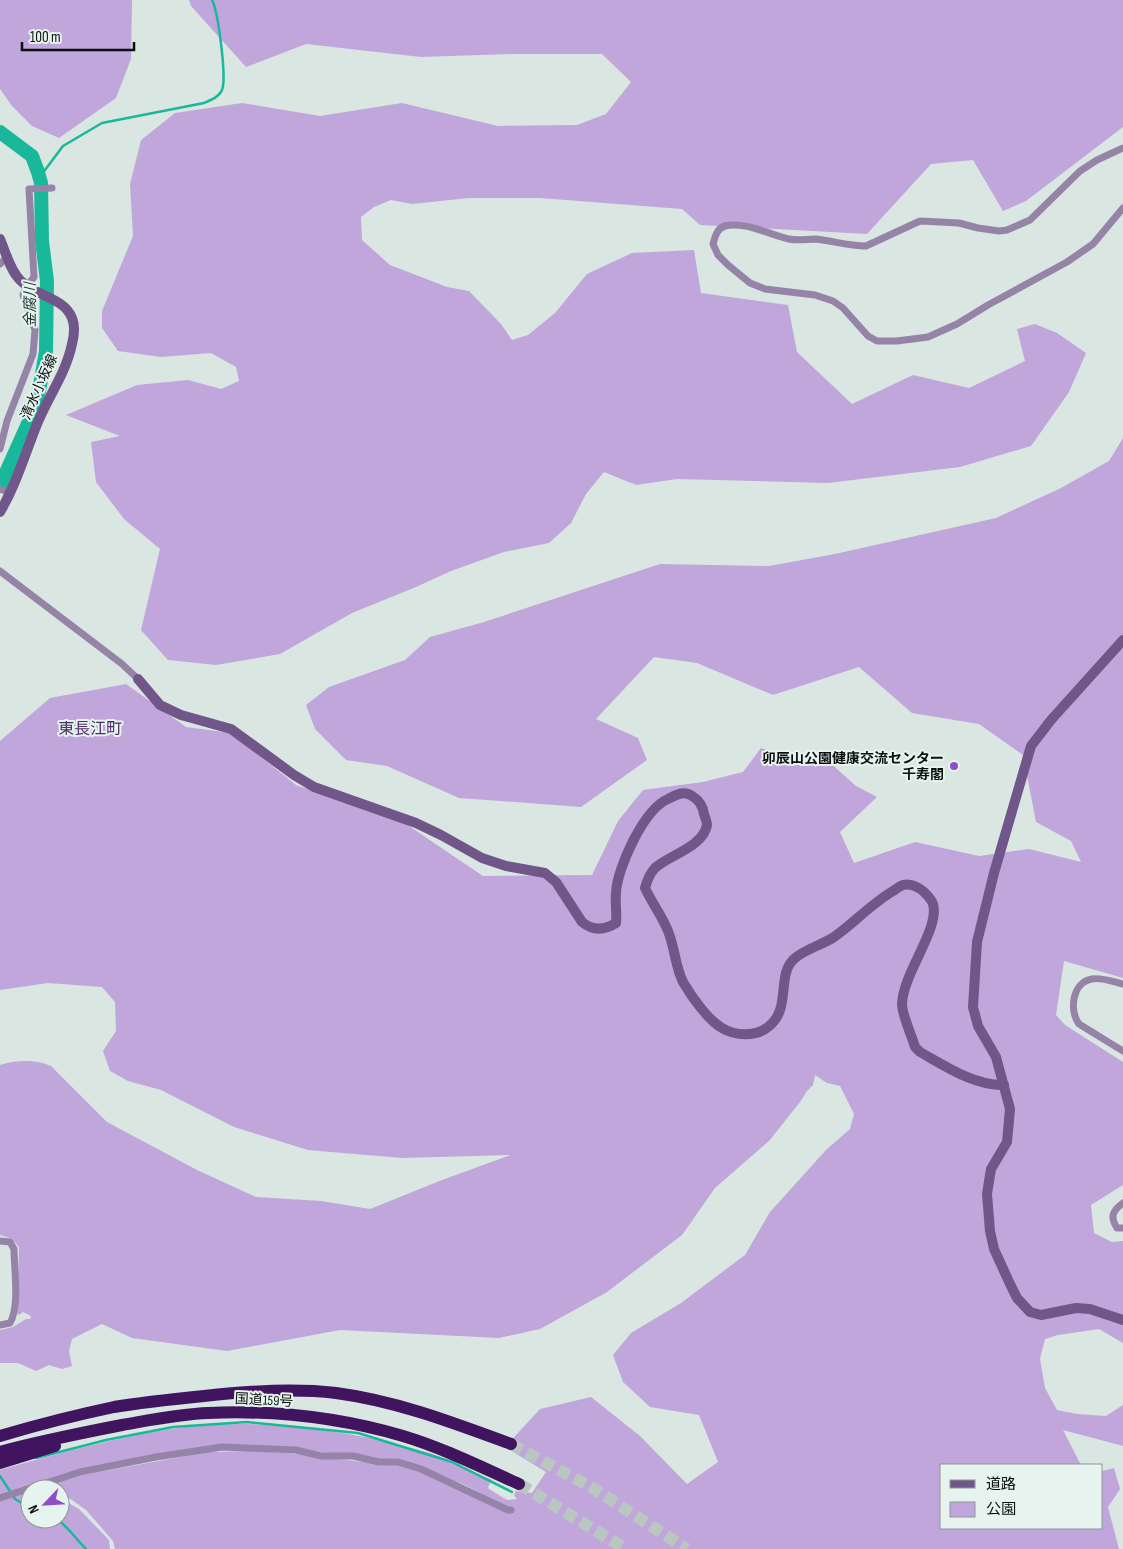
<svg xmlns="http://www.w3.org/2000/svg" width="1123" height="1549" font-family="'Sofia Sans Condensed','Noto Sans JP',sans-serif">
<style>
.green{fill:#c1a6db}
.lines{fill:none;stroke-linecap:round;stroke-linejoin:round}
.stream{stroke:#1ab89a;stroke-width:2.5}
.river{stroke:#1ab89a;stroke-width:14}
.highway-tunnel{stroke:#bac6c2;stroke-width:12;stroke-dasharray:12 6;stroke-linecap:butt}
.street{stroke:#9683a8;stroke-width:7}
.secondary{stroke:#71568a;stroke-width:10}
.highway{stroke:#411460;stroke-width:12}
.poi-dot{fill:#904fc4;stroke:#e6f3ef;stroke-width:2}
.labels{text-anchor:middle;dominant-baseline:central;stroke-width:4;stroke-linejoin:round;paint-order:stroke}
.street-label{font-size:14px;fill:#0b0f0e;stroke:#e6f3ef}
.poi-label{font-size:14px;font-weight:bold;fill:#0b0f0e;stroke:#e6f3ef;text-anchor:end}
.water-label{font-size:15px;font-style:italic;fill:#223933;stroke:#e6f3ef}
.quarter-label{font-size:16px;fill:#4e2e68;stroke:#e6f3ef}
</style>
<rect width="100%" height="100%" fill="#d9e6e2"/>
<g class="green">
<path d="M0,0H132L131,59L116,98L59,138L32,126L12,106L0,89Z"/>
<path d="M189,0H1123V127L1026,201L1003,211L973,160L931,164L867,234L700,225L682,209L540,198H469L412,204L391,200L374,207L361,217L362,240L390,265L447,287L469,291L501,324L512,340L528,335L555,313L587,274L632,253L694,250L701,293L788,305L797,352L852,404L913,375L969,388L1025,361L1017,329L1035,324L1057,333L1086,353L1069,392L1031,446L960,467L828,483L677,479L636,485L604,472L586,494L571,523L549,543L504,552L451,571L416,587L352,613L280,654L216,665L168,660L141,630L160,549L124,519L96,482L91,442L120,436L66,415L137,385L188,380L221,389L239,381L236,367L211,353L161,357L118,351L102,328V311L133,236L130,184L141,140L175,113L242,103L320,116L402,103L498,126L577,125L606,114L631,82L602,54H512L421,57L306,44L246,67L191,6Z"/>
<path d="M1123,438V978L1064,961L1056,1015L1065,1025L1123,1062V1185L1091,1205L1094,1233L1112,1242L1123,1241V1343L1099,1329L1058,1335L1045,1339L1040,1359L1045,1388L1057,1410L1077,1414L1106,1416L1123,1405V1446L1063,1430L1081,1465H942V1528H1102V1471L1114,1468L1120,1489L1108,1507L1119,1549H115L113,1541L86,1510L72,1500L60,1494V1489H50L43,1486L77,1476L207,1452L255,1451L299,1454L371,1463L405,1465L509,1508L465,1485L413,1465L305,1450L241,1446L144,1456L0,1495V1470C61,1453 122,1435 185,1427C259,1418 351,1430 422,1451C446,1457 469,1471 492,1480L488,1487L489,1489L507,1500L517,1499L514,1495L516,1491L532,1493L546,1472L505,1447L540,1409L591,1397L640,1436L687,1484L718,1462L699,1415L650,1407L623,1382L613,1355L631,1333L681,1303L745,1255L770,1212L826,1150L850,1129L854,1114L840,1086L827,1083L815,1075L813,1085L807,1091L800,1102L769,1141L715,1188L682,1235L607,1292L540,1329L499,1338L340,1330L227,1351L132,1338L102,1324L72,1339L69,1351L72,1366L62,1369L49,1365L36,1371L18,1363H0V1330L13,1327L26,1319H30L31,1316L23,1312L19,1315L17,1313L19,1247L12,1239L0,1235V1065C16,1060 36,1059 51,1066L107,1122L197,1170L256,1197L321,1201L370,1209L442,1180L511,1155L402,1158L308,1150L234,1127L161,1090L128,1081L110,1071L103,1051L116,1031L115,1002L102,987L48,983L0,990V741L50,698L126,684L186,727L231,733L296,785L406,824L483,876L592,875L618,821L643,790L703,782L743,772L761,748L795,760H827L856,786L877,797L840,832L854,863L915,842L979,856L1029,849L1081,862L1071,841L1036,822L1023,755L979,724L912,713L859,667L773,695L697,663L654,657L596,719L638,738L647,760L581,807L459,798L387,766L346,760L315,729L306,705L329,687L405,660L430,637L484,622L660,564L769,566L835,554L996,518L1061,488L1109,461Z"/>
<path d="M30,1491V1519H60V1498L79,1509L109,1540L110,1549H0V1501Z"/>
</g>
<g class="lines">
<g class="stream">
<path d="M38,172L42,174L63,146L102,123L204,103C211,100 219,97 222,90C227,78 218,11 212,0"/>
<path d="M36,1458L106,1440L173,1427L247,1422L358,1433L452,1462L512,1492"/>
<path d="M0,1476L15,1499L30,1508"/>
<path d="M57,1519C68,1527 76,1539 86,1549"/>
</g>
<path class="river" d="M0,132L32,156L38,172L41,183L42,241L47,281L46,351L39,391L30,419L0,486"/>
<g class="highway-tunnel">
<path d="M511,1444L591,1487L687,1549"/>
<path d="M519,1484L626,1549"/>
</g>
<g class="street">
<path d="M1123,148L1097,160L1080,171L1030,220L1007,230L999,231L978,228L959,223L920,221L866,246C849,246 833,241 816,239C807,239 798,241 789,239C770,235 745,221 725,226C717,228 715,237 713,244L718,255L728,265L750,283L765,289L815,295L833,301L843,308L868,336L877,341H897L928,337L957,324L988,305L1067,262L1093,244L1123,208"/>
<path d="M0,264L8,256L6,255"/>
<path d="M0,449L7,421L33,354L35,330L23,295L27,286L34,277L29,189L52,188"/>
<path d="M0,489L8,492L9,497"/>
<path d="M0,571L122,664L138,679"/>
<path d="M1123,984C1114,982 1101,977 1092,979C1072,982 1069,1011 1079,1024L1123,1051"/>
<path d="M1123,1203C1112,1211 1110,1217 1117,1228H1123"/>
<path d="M0,1241L10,1242L14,1249C14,1269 20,1306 10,1323L0,1325"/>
<path d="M0,1498L80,1472L156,1457L222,1447L296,1450L321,1456H353L379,1462H398L421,1469L508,1510H511"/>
</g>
<g class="secondary">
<path d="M0,239C6,253 10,270 20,280C34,296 64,297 72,318C75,325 74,336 72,344C66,373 48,397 37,424C25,454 16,485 0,512"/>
<path d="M1123,640L1051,720L1031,746L994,873L977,942L973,1007L978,1026L996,1057L1010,1109L1007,1142L991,1169L987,1194L990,1231L994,1249L1010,1284L1017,1298L1030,1312L1041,1315L1076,1308L1090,1309L1123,1320"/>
<path d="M138,679L160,705L181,715L231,729L294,775L314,787L416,823L441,835L482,858L506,866L545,873L556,882L582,922C593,931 605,930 616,923C617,912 615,903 616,893C617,868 644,809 668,799C676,795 684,790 692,796C699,800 703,807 704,814C705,817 707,822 707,825C703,847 669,855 655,868C650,873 647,881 645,888C652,903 662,916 668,931C675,948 675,966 683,982C691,996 708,1020 722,1028C735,1036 756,1037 768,1027C792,1009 776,975 794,959C803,950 822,945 834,937C854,923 871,904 893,891C896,889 900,886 903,885C910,883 919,887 924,892C927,895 932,900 933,904C940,929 903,973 902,1004C902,1015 912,1036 915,1047L920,1052C945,1066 975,1086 1004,1085"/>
</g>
<g class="highway">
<path d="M0,1436C37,1425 76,1415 114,1407C144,1402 174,1399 204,1396C248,1391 293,1388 336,1393C397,1401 454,1423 511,1444"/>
<path d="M0,1452C40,1441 81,1433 122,1425C151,1420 179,1414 208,1413C273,1410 341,1418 403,1436C443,1448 481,1467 519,1484"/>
<path d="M0,1463L55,1446"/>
</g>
</g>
<circle class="poi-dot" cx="954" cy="766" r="5"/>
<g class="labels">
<g class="street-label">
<text transform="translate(39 387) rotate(-66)">清水小坂線</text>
<text transform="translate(264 1400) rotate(3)">国道159号</text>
</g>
<g class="poi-label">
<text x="944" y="758">卯辰山公園健康交流センター<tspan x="944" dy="16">千寿閣</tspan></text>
</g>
<g class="water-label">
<text transform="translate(30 305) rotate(-90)">金腐川</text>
</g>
<g class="quarter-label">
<text x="90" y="729">東長江町</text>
</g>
</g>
<rect x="940" y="1464" width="162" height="65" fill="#e6f3ef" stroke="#8e9895"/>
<rect x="950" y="1480" width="25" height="8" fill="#71568a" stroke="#8e9895"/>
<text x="986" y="1489" font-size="15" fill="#0b0f0e">道路</text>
<rect x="950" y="1502" width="25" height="15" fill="#c1a6db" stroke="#8e9895"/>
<text x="986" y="1514" font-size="15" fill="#0b0f0e">公園</text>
<g transform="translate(45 1504) rotate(245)"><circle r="24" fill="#e6f3ef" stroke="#8e9895"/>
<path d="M0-4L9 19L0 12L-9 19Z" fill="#904fc4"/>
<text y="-8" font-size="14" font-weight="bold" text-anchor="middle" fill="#0b0f0e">N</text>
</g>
<path d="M22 42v8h112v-8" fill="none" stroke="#0b0f0e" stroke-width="2.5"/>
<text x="30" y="42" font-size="15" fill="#0b0f0e" stroke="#e6f3ef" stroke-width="4" paint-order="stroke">100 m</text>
</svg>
